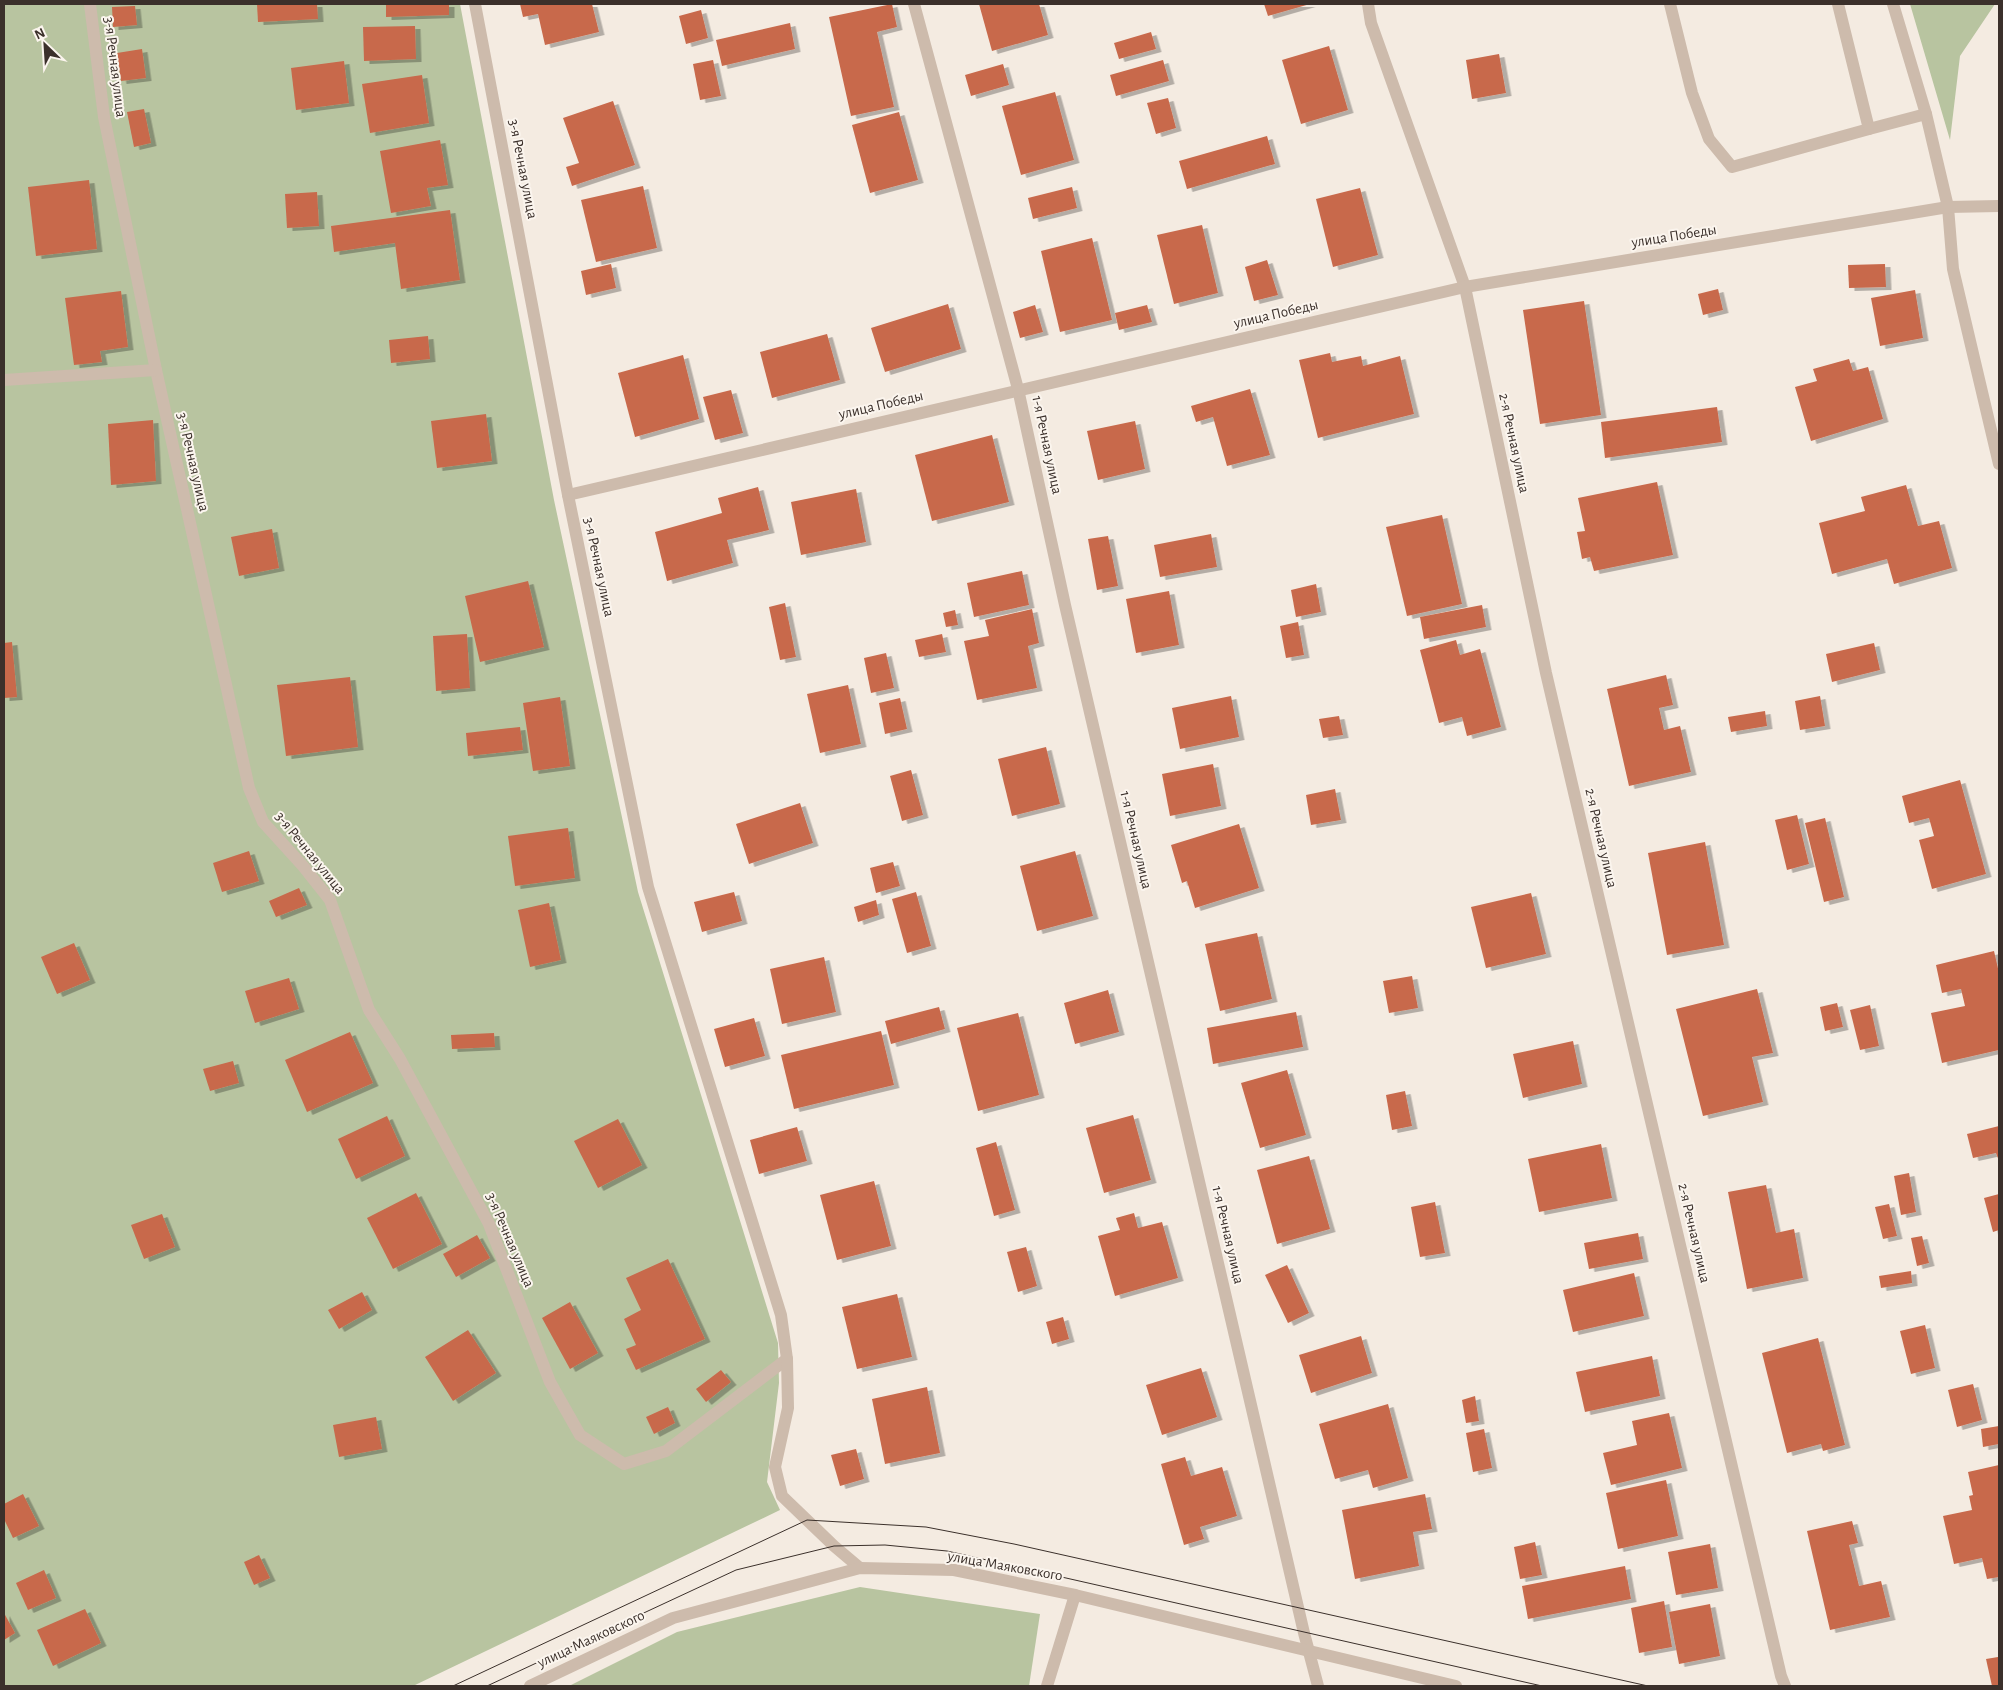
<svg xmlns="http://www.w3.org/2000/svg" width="2003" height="1690" font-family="'Alegreya Sans',sans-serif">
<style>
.green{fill:#b8c4a0}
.building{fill:#c8694b;filter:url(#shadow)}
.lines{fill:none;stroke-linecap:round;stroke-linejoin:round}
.minor{stroke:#cdbbac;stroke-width:12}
.tram{stroke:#3b302b;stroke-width:1}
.labels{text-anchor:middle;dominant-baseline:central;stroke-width:4;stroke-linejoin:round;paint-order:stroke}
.street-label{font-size:15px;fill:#3b302b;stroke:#fbf5ee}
</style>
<defs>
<filter id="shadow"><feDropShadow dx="5.5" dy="3" stdDeviation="0" flood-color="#0004"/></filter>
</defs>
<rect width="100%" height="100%" fill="#f4ebe1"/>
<g class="green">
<path d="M4,4H460L554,500L638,892L778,1343L779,1383L767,1482L780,1510L413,1686H4Z"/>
<path d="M1910,4H1995L1960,56L1950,140Z"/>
<path d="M860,1587L1040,1614L1029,1686H569L677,1632Z"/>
</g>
<g class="building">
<path d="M257,4H317L318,19L258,22Z"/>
<path d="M386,4H449V15L386,17Z"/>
<path d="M520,4H592L599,32L545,45L538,14L523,17Z"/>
<path d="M892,4L897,27L877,32L894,107L851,116L829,17Z"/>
<path d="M979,4H1039L1048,35L992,51Z"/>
<path d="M1264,4H1310L1268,16Z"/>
<path d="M135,6L137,25L113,27L112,7Z"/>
<path d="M701,10L708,38L686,44L679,16Z"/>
<path d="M790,23L795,49L722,66L716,40Z"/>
<path d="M415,26L416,59L364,61L363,27Z"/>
<path d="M1151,32L1156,49L1119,59L1114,43Z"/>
<path d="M1329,46L1348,110L1301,124L1282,60Z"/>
<path d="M142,49L146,78L121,81L117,53Z"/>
<path d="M1499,54L1506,93L1472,99L1466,60Z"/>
<path d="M713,60L721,96L700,100L693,64Z"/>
<path d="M1163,60L1169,81L1116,96L1110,75Z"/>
<path d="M344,61L349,103L296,110L291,68Z"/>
<path d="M1003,64L1009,85L971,96L965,75Z"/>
<path d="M422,75L429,123L370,133L362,84Z"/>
<path d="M1055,92L1074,160L1021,175L1002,106Z"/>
<path d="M1168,98L1176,128L1156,134L1147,103Z"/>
<path d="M613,101L635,165L572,186L566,167L579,163L563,118Z"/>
<path d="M144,109L151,143L134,147L127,112Z"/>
<path d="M899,112L918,180L870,193L852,125Z"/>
<path d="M1267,136L1275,164L1187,189L1179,161Z"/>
<path d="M440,140L448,185L427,188L431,206L391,213L380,151Z"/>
<path d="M89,180L97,249L36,256L28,187Z"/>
<path d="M643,186L657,248L596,262L581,200Z"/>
<path d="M1072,187L1077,208L1033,219L1028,198Z"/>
<path d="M1360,188L1378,255L1333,267L1316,199Z"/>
<path d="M317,192L319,226L287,228L285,194Z"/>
<path d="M450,210L460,280L401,289L395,243L334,252L331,226Z"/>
<path d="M1202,225L1218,293L1174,304L1157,235Z"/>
<path d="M1092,238L1112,320L1060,332L1041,251Z"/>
<path d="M1267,260L1278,295L1254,301L1245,267Z"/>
<path d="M611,264L616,288L586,295L581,271Z"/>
<path d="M1885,264L1886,287L1849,288L1848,265Z"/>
<path d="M1718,289L1723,310L1703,315L1698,294Z"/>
<path d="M1915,290L1923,338L1880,346L1871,298Z"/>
<path d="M121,291L128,347L100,351L102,362L74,365L65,298Z"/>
<path d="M1584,301L1601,415L1540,424L1523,310Z"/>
<path d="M948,304L961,349L885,372L871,328Z"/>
<path d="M1035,305L1043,332L1020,338L1013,312Z"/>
<path d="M1147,305L1152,322L1119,330L1115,313Z"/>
<path d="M827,334L840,380L772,398L760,352Z"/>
<path d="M428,336L430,359L391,363L389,340Z"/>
<path d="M1330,353L1332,362L1361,356L1363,366L1400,356L1414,414L1318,438L1299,360Z"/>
<path d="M683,355L699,419L635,437L618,373Z"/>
<path d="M1849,359L1853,371L1868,367L1883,419L1811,441L1795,387L1817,381L1813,369Z"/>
<path d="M1250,389L1270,455L1227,466L1213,417L1196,422L1191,406Z"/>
<path d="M731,390L743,433L715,440L703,397Z"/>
<path d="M1717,407L1722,442L1605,458L1601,422Z"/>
<path d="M486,414L492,461L437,468L431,421Z"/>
<path d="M153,420L156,481L111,485L108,424Z"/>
<path d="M1135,421L1145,469L1098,480L1087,431Z"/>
<path d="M992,435L1009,502L932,521L915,455Z"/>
<path d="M1657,482L1673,555L1594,571L1590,557L1582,559L1577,532L1585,531L1578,498Z"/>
<path d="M1906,485L1918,526L1939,521L1952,568L1894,584L1887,559L1832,574L1819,523L1865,511L1861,497Z"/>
<path d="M758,487L769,530L727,540L733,563L667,581L655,532L722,513L718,498Z"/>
<path d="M856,489L866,542L801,555L791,502Z"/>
<path d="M1442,515L1462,604L1407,616L1386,527Z"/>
<path d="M272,529L279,568L239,576L231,537Z"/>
<path d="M1211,534L1217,567L1160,577L1154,545Z"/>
<path d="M1108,536L1118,586L1097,590L1088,539Z"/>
<path d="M1022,571L1029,605L974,617L967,583Z"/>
<path d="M528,581L544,647L480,662L465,596Z"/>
<path d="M1316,584L1321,612L1296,617L1291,590Z"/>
<path d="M1169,591L1179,645L1136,653L1126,599Z"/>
<path d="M785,603L796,657L780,660L769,607Z"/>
<path d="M1482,605L1486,627L1424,639L1420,617Z"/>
<path d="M1032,609L1039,643L1028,646L1037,688L977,700L964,641L989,636L985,620Z"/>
<path d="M955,610L958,625L946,627L943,613Z"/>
<path d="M1298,622L1304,655L1286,658L1280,626Z"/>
<path d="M467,634L470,688L436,691L433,636Z"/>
<path d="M942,634L946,652L919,657L915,640Z"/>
<path d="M1456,640L1460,655L1480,649L1501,727L1467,736L1462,717L1439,723L1420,650Z"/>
<path d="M12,642L17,697L4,698V643Z"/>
<path d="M1874,643L1880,670L1832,682L1826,654Z"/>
<path d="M886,653L894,688L871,693L864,658Z"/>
<path d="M1666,675L1673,705L1659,708L1664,730L1680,726L1691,772L1629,786L1607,689Z"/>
<path d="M350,677L358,747L286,756L277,685Z"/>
<path d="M848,685L861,744L820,753L807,694Z"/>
<path d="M1231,696L1239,737L1180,749L1172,708Z"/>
<path d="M1820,696L1825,726L1800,730L1795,701Z"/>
<path d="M560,697L570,766L533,771L523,703Z"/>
<path d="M900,698L907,729L885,734L879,703Z"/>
<path d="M1765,711L1767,726L1731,732L1728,717Z"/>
<path d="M1339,716L1343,735L1323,738L1319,719Z"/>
<path d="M520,727L523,750L468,756L466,733Z"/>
<path d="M1046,747L1060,804L1012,816L998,759Z"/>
<path d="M1213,764L1221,806L1170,816L1162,774Z"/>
<path d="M911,770L923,815L902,821L890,776Z"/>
<path d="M1960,780L1986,874L1932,889L1919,840L1934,836L1929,818L1909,823L1902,796Z"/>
<path d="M1335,789L1341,820L1311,825L1306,795Z"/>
<path d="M800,803L813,843L749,864L736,824Z"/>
<path d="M1797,815L1809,864L1787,870L1775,820Z"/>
<path d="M1825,818L1844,897L1824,902L1805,823Z"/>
<path d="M1239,824L1259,888L1195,908L1187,881L1182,883L1171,845Z"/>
<path d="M568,828L575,878L515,886L508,836Z"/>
<path d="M1705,842L1724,945L1667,955L1648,853Z"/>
<path d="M249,851L259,881L222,892L213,863Z"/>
<path d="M1075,851L1093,916L1037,931L1020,866Z"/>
<path d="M893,862L900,886L876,893L870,868Z"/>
<path d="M299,888L307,905L276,917L269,901Z"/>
<path d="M734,892L742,921L702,932L694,902Z"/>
<path d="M916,892L931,946L907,953L892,899Z"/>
<path d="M1531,893L1546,954L1486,968L1471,907Z"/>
<path d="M876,900L879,915L858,922L854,907Z"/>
<path d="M549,903L561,960L530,967L518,910Z"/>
<path d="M1257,933L1272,999L1220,1011L1205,944Z"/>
<path d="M74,943L90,980L57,994L41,957Z"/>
<path d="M1994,951L1999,973V1050L1942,1063L1931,1013L1965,1006L1961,989L1942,993L1936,965Z"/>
<path d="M824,957L836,1012L782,1024L770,969Z"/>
<path d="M1412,976L1418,1008L1389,1013L1383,981Z"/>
<path d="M289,978L299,1009L255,1023L245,991Z"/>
<path d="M1757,989L1773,1053L1752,1057L1763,1102L1703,1116L1676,1009Z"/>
<path d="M1108,990L1119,1032L1075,1044L1064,1003Z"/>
<path d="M1837,1003L1843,1027L1825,1031L1820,1007Z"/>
<path d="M1870,1005L1879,1046L1860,1050L1850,1010Z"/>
<path d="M939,1007L945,1029L891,1044L885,1021Z"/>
<path d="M1296,1012L1303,1047L1213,1064L1207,1028Z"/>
<path d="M1018,1013L1039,1095L978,1111L957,1028Z"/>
<path d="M754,1018L765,1056L725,1067L714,1029Z"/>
<path d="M881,1031L894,1085L794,1109L781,1055Z"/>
<path d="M350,1032L373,1083L307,1112L285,1060Z"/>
<path d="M494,1033L495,1047L452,1049L451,1035Z"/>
<path d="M1573,1041L1582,1084L1523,1098L1513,1054Z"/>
<path d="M233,1061L239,1083L210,1091L203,1069Z"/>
<path d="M1287,1070L1306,1135L1260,1148L1241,1083Z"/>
<path d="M1405,1091L1412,1126L1392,1130L1386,1095Z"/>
<path d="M1133,1115L1151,1180L1104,1193L1086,1128Z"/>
<path d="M387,1116L405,1156L356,1179L338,1139Z"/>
<path d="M618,1119L642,1165L598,1188L574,1141Z"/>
<path d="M1999,1126V1161L1996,1153L1973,1158L1967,1134Z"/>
<path d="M797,1127L807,1161L759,1174L750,1140Z"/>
<path d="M996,1142L1015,1210L994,1216L976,1148Z"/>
<path d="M1601,1144L1612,1198L1539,1212L1528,1159Z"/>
<path d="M1309,1156L1330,1229L1277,1244L1257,1170Z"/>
<path d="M1909,1173L1916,1212L1901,1215L1894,1176Z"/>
<path d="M874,1181L891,1246L837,1260L820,1195Z"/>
<path d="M1766,1185L1776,1233L1794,1229L1803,1278L1747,1289L1728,1192Z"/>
<path d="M416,1193L442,1244L393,1269L367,1218Z"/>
<path d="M1999,1194V1230L1993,1232L1984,1198Z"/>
<path d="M1435,1202L1445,1253L1420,1257L1411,1207Z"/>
<path d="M1889,1204L1897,1236L1883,1239L1875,1207Z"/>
<path d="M1134,1213L1138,1228L1162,1222L1178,1278L1115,1296L1098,1236L1120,1230L1116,1218Z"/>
<path d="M162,1214L175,1247L144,1259L131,1225Z"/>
<path d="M1638,1233L1643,1259L1589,1269L1584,1243Z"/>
<path d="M477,1235L490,1258L456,1277L443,1254Z"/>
<path d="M1922,1236L1929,1263L1917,1266L1911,1238Z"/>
<path d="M1026,1247L1037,1286L1018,1292L1007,1252Z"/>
<path d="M668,1259L705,1339L636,1370L626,1349L636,1345L624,1319L641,1310L626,1278Z"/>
<path d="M1287,1265L1309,1313L1288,1323L1265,1275Z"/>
<path d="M1911,1271L1912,1283L1881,1288L1879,1276Z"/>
<path d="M1634,1273L1644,1316L1573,1332L1563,1290Z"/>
<path d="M362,1292L372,1310L339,1329L328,1310Z"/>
<path d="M897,1294L912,1357L857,1369L842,1307Z"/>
<path d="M570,1302L598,1353L570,1369L542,1318Z"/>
<path d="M1063,1317L1069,1339L1052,1344L1046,1322Z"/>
<path d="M1925,1325L1935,1368L1911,1374L1900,1331Z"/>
<path d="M468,1330L496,1373L453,1401L425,1357Z"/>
<path d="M1361,1336L1372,1373L1311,1393L1299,1355Z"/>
<path d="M1818,1338L1845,1445L1823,1451L1821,1444L1787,1453L1762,1353Z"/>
<path d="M1652,1356L1660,1396L1585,1412L1576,1372Z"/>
<path d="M1201,1368L1217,1417L1162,1435L1146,1385Z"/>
<path d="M721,1370L731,1382L706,1402L696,1389Z"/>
<path d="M1973,1384L1982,1420L1957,1427L1948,1390Z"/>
<path d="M927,1387L940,1453L885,1464L872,1399Z"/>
<path d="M1475,1396L1479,1421L1466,1423L1462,1400Z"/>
<path d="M1388,1404L1408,1478L1373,1488L1368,1470L1335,1479L1319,1424Z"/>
<path d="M668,1407L675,1423L654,1434L646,1417Z"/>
<path d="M1669,1413L1682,1468L1611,1485L1603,1453L1637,1445L1632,1421Z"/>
<path d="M376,1417L382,1449L339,1457L333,1425Z"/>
<path d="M1999,1426V1444L1983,1447L1981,1429Z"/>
<path d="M1484,1429L1492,1468L1473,1472L1466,1433Z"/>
<path d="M856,1449L864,1479L840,1486L831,1455Z"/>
<path d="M1185,1457L1191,1476L1222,1467L1237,1516L1200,1527L1204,1539L1184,1545L1161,1464Z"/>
<path d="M1999,1465V1577L1987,1579L1982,1558L1954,1564L1943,1516L1972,1510L1969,1496L1973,1495L1968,1472Z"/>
<path d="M1666,1480L1678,1536L1618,1549L1606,1493Z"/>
<path d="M23,1494L39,1526L13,1538L4,1519V1504Z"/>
<path d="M1425,1494L1432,1529L1413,1532L1419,1566L1355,1579L1342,1510Z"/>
<path d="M1852,1521L1858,1543L1849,1545L1859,1586L1881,1581L1890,1617L1830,1630L1807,1531Z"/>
<path d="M1535,1542L1542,1575L1520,1579L1514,1547Z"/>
<path d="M1710,1544L1718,1588L1676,1595L1668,1552Z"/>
<path d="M259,1555L270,1578L254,1585L244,1562Z"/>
<path d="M1625,1566L1631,1599L1528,1619L1522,1586Z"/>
<path d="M44,1570L56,1598L28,1610L16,1583Z"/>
<path d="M1664,1601L1672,1647L1639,1653L1631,1608Z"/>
<path d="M1710,1604L1720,1656L1679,1664L1669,1612Z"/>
<path d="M85,1609L101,1643L53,1666L37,1630Z"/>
<path d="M4,1613L15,1633L4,1640Z"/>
<path d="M1998,1657L1999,1686H1992L1986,1659Z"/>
</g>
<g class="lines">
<g class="minor">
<path d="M90,4L104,117L156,370L249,788L263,822L303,866L330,900L369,1010L400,1059L489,1224L550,1382L580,1435L624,1464L666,1451L787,1359"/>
<path d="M475,4L568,495L648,887L781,1315L787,1359L788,1408L775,1467L782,1496L834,1546L860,1568"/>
<path d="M914,4L1018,389L1065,605L1304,1633L1318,1686"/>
<path d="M1368,4L1371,23L1465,287L1546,673L1781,1676L1785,1686"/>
<path d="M1670,4L1692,93L1709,139L1732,167L1869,129L1838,4"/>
<path d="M1893,4L1926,114L1948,207L1953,269L1999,464"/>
<path d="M1869,129L1926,114"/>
<path d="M4,380L156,370"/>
<path d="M568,495L1465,287L1948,207L1999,206"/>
<path d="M530,1686L673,1618L860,1568L954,1570L1075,1595L1456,1686"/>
<path d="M1047,1686L1075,1595"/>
</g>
<g class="tram">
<path d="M453,1686L807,1520L926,1527L1014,1544L1648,1686"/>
<path d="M487,1686L736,1570L834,1546L885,1545L947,1551L1542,1686"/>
</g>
</g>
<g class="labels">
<g class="street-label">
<text transform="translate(115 67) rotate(83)">3-я Речная улица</text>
<text transform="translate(523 169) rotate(79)">3-я Речная улица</text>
<text transform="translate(1674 236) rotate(-9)">улица Победы</text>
<text transform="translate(1276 314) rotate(-13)">улица Победы</text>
<text transform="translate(881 405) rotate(-13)">улица Победы</text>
<text transform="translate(1514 443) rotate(78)">2-я Речная улица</text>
<text transform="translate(1047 445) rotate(78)">1-я Речная улица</text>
<text transform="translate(193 462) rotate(77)">3-я Речная улица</text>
<text transform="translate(599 567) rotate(78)">3-я Речная улица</text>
<text transform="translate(1601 838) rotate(77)">2-я Речная улица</text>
<text transform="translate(1136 840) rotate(77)">1-я Речная улица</text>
<text transform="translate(310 853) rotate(51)">3-я Речная улица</text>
<text transform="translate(1694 1233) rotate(77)">2-я Речная улица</text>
<text transform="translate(1228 1235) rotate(77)">1-я Речная улица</text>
<text transform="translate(510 1240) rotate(67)">3-я Речная улица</text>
<text transform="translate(1005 1566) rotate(10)">улица Маяковского</text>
<text transform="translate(591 1639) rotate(-25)">улица Маяковского</text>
</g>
</g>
<rect width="2003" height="1690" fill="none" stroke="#3b302b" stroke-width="10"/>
<g transform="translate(45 45) rotate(335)" stroke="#fbf5ee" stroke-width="4" paint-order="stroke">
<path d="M0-4L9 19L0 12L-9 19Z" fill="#3b302b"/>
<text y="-8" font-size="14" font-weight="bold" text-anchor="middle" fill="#3b302b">N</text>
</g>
</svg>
